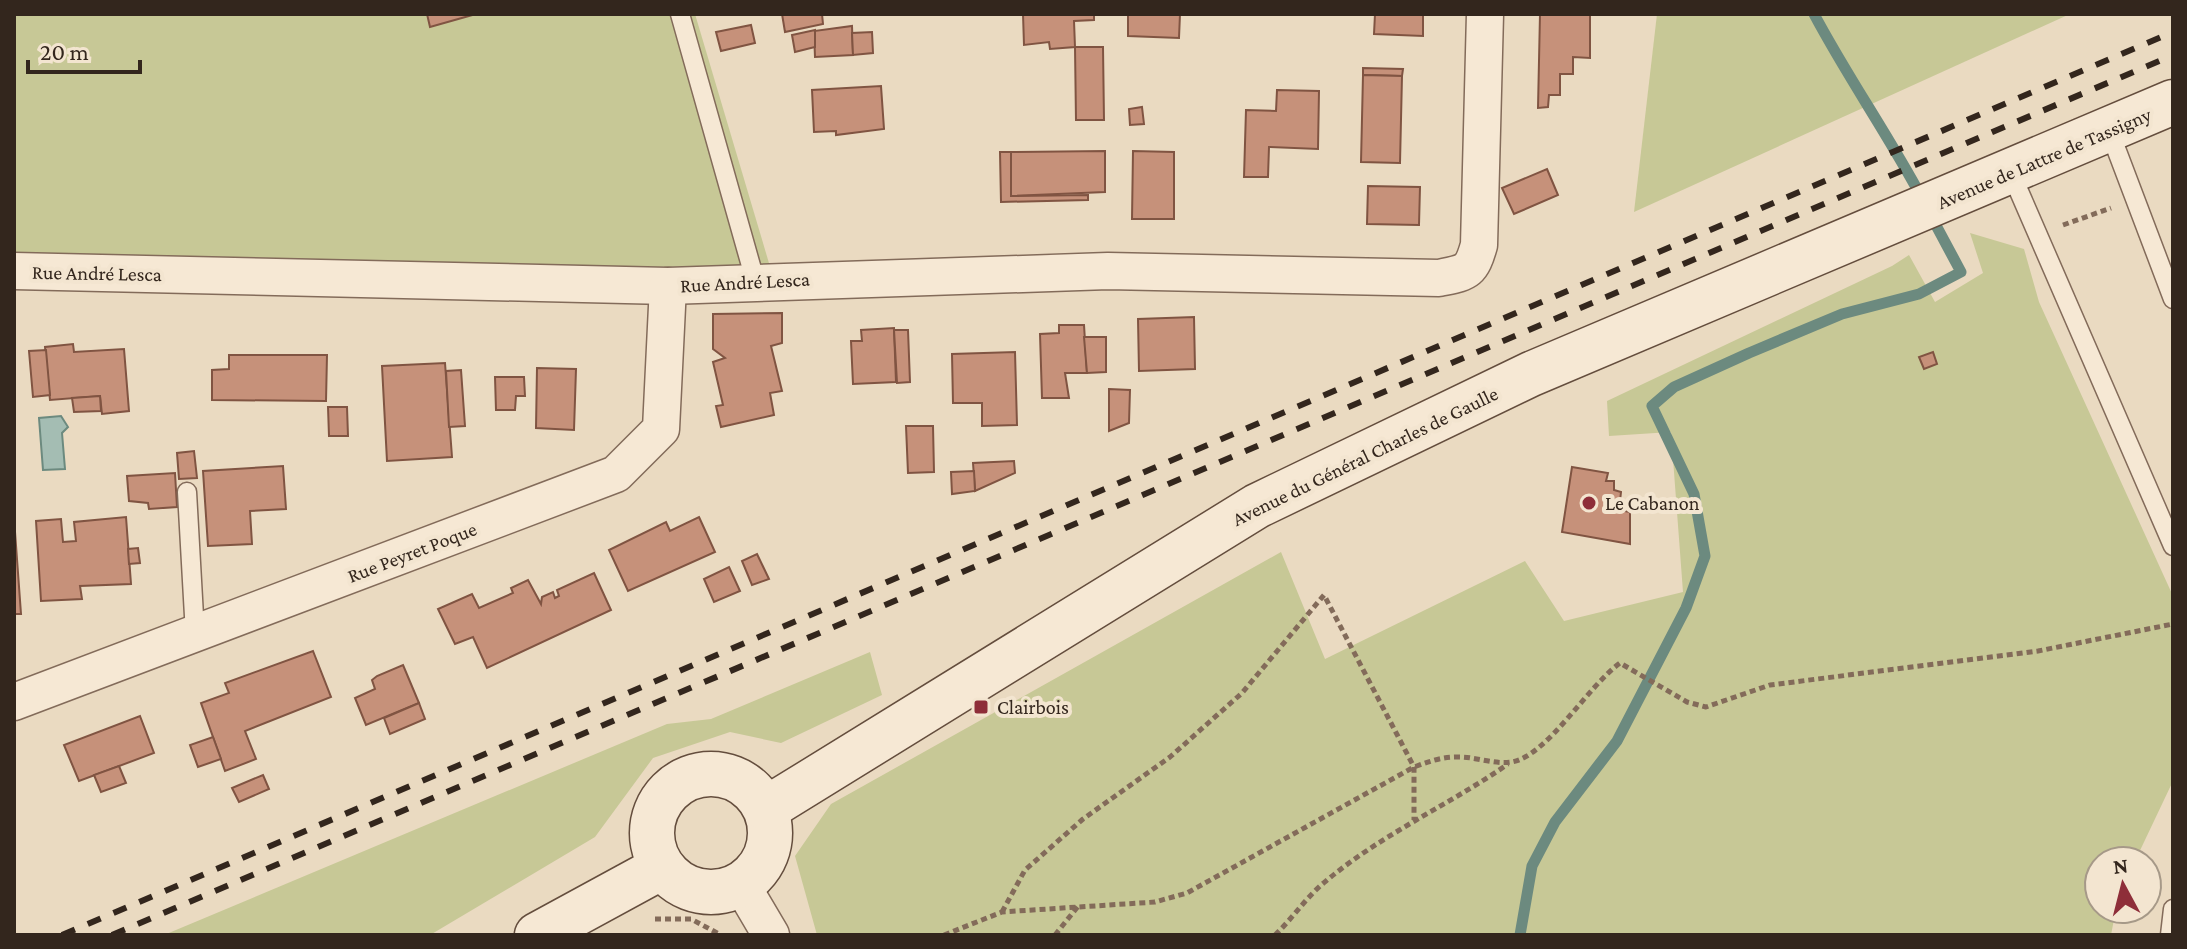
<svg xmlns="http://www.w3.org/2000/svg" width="2187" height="949" font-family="'Crimson Pro',serif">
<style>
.green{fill:#c7c896}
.water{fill:#a4bdb3;stroke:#6c8a7f;stroke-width:2}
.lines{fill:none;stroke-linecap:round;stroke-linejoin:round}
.stream{stroke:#6c8a7f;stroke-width:11}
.building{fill:#c6917a;stroke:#805442;stroke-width:2}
.service-casing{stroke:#836b5a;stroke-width:21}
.minor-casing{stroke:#836b5a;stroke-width:39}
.secondary-casing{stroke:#644d3d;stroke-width:47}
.path{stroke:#836b5a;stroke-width:5;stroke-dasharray:6 4;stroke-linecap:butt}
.service{stroke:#f6e8d4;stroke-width:18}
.minor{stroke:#f6e8d4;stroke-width:36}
.secondary{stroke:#f6e8d4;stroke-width:44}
.rail{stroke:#33261d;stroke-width:6;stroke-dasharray:14 14;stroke-linecap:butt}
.poi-dot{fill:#8e2e39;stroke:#f3e5d0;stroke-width:3}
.labels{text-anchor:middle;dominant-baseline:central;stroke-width:8;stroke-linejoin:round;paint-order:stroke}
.street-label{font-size:20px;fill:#33261d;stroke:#f3e5d0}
.poi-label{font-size:20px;fill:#33261d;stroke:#f3e5d0;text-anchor:start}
</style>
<rect width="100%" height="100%" fill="#eadac1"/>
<g class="green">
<path d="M14,14H695L774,280L14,271Z"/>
<path d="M1657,14H2070L1634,212Z"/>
<path d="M1970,233L2024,249L2039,302L2173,596V781L2135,861H2099V909H2116L2111,935H817L795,856L831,804L1281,552L1325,659L1525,561L1564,621L1683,592L1671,432L1609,436L1607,401L1892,266L1909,255L1935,302L1983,273Z"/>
<path d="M870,652L882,695L781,743L730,732L653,758L595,837L430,935H164L667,724L711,719Z"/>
</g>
<path class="water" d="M61,416L68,427L62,433L65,469L43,470L39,418Z"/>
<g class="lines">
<g class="stream">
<path d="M1814,14C1848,78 1889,136 1923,200"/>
<path d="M1520,935L1532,866L1555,822L1617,741L1686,608L1705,556L1694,494L1652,406L1674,387L1749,353L1842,314L1919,294L1961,272L1931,216"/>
</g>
</g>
<g class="building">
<path d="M427,14H476L430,27Z"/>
<path d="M782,14H822L823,24L785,32Z"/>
<path d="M1023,14H1094V20L1074,21L1075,47L1050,49L1049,42L1024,45Z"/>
<path d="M1128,14H1180L1179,38L1128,36Z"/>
<path d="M1375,14H1423V36L1374,34Z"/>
<path d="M1540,14H1590V58L1573,57V74H1560V95H1549L1548,107L1538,108Z"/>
<path d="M751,25L755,43L721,51L716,32Z"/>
<path d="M852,26L853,55L815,57L814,31Z"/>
<path d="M815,30V47L795,52L792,35Z"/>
<path d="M872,32L873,53L853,55L852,33Z"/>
<path d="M1075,47H1103L1104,120H1076Z"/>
<path d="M1363,68L1403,69L1402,76L1363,75Z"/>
<path d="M1363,75L1402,76L1400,163L1361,162Z"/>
<path d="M881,86L884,129L836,135V131L814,132L812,90Z"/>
<path d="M1277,90L1319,91L1318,149L1269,147L1268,177H1244L1246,110L1276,111Z"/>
<path d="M1142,107L1144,124L1130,125L1129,109Z"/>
<path d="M1105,151V192L1011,196V152Z"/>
<path d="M1133,151L1174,152V219H1132Z"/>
<path d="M1000,152H1011V196L1088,195V200L1001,202Z"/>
<path d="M1547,169L1558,195L1514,214L1502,188Z"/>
<path d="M1368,186L1420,187L1419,225L1367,224Z"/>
<path d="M782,313V343L771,346L782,391L770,393L774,415L721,427L716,406L723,405L713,362L725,358L713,349V314Z"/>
<path d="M1194,317L1195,369L1139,371L1138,319Z"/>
<path d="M1059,325H1084L1087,373H1065L1069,398H1042L1040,334L1059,333Z"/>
<path d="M894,328L896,382L853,384L851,341H862L861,330Z"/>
<path d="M894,330H908L910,382L897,383Z"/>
<path d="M1084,337H1106V372L1087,373Z"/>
<path d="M73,344L74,352L124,349L129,411L102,414L100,396L50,400L45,347Z"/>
<path d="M46,350L50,395L33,397L29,351Z"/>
<path d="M1015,352L1017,425L982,426V403H953L952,354Z"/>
<path d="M1933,352L1937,364L1924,369L1919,357Z"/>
<path d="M229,355H327L326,401L212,400V370L229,369Z"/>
<path d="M445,363L452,457L387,461L382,366Z"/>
<path d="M537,368L576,369L574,430L536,428Z"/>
<path d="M461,370L465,426L449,427L446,371Z"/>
<path d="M495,377H524L525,396H516L515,410H496Z"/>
<path d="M1109,389L1130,390L1129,423L1109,431Z"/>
<path d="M100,396L101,411L74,412L72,398Z"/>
<path d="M328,407H347L348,436H329Z"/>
<path d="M906,426H933L934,472L908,473Z"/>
<path d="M194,451L197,478L179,479L177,453Z"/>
<path d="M1014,461L1015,473L975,491L973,463Z"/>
<path d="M283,466L286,509L250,511L252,544L208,546L203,471Z"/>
<path d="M1572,467L1608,473L1606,481H1614V490L1621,492L1619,510L1630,512V544L1562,532Z"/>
<path d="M974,471L975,491L952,494L951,472Z"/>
<path d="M175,473L177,507L149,509L148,503L129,501L127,476Z"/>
<path d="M126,517L131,584L80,586L82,599L41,601L36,521L61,519L63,542L76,541L74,522Z"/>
<path d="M699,517L715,552L628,591L609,550L666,522L670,531Z"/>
<path d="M14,518L21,614H14Z"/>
<path d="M138,548L140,563L129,564L128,549Z"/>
<path d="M757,554L769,579L752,585L742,561Z"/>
<path d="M729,567L740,591L714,602L704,579Z"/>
<path d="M594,573L611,610L487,668L473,637L455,644L438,609L472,594L479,608L513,593L511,588L528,580L541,604L542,597L553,592L555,598L559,596L557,590Z"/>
<path d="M313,651L331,697L245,731L256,759L225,771L201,703L229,693L225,683Z"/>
<path d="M403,665L419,703L366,725L355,698L375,689L372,680L377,676Z"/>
<path d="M419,703L425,719L390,734L384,718Z"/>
<path d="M140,716L154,753L79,781L64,745Z"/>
<path d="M213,737L221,759L198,767L190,745Z"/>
<path d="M119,766L126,783L101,792L94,775Z"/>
<path d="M263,775L269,789L239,802L232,788Z"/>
</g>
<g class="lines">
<g class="service-casing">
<g id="service">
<path d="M680,14L755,280"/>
<path d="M2109,130L2173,299"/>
<path d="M2011,173L2173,546"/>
<path d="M187,492L195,634"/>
<path d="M2170,935L2173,909"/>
</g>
</g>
<g class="minor-casing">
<g id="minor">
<path d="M14,271L668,286L1108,271L1439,278C1467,272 1471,273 1479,245L1485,14"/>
<path d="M14,702L616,474L661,429L668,286"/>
<path d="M741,884L771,935"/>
</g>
</g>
<g class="secondary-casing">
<g id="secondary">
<circle cx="711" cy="833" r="59"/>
<path d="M766,809L1257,506L1531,374L2173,102"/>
<path d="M537,935L662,867"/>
</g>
</g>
<g class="path">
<path d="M2063,225L2111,208"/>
<path d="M1002,912L1025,870L1083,819L1170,757L1242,693L1324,595L1414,767V820"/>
<path d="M655,919H691L721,935"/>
<path d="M944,935L1002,912L1155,902L1187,893L1414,767C1428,762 1441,757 1456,757C1474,756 1494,765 1512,762C1548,755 1587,687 1620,663L1687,702L1706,707L1770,685L2038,651L2173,624"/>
<path d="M1055,935L1079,905"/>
<path d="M1275,935C1293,918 1307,896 1326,881C1382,834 1449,805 1508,764"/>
</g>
<use href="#service" class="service"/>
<use href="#minor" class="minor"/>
<use href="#secondary" class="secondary"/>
<g class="rail">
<path d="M62,935L2173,32"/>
<path d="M112,935L2173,55"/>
</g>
</g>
<g class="poi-dot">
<circle cx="1589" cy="503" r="8"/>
<rect x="973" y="699" width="16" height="16" rx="4"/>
</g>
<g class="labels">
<g class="street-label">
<text transform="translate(2044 158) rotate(-23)">Avenue de Lattre de Tassigny</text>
<text transform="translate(97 273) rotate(1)">Rue André Lesca</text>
<text transform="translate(745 282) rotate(-3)">Rue André Lesca</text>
<text transform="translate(1365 456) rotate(-26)">Avenue du Général Charles de Gaulle</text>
<text transform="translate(412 552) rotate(-21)">Rue Peyret Poque</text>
</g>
<g class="poi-label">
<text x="1605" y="503">Le Cabanon</text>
<text x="997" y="707">Clairbois</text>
</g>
</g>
<rect width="2187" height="949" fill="none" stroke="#33261d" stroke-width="32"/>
<g transform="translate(2123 885) rotate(353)"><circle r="38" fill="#f3e5d0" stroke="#a69988" stroke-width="2"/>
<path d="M0-6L14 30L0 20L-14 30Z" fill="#8e2e39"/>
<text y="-12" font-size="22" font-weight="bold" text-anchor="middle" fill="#33261d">N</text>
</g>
<path d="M28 60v12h112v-12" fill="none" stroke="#33261d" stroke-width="4"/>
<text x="40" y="60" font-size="24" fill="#33261d" stroke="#f3e5d0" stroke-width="6" paint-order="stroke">20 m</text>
</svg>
